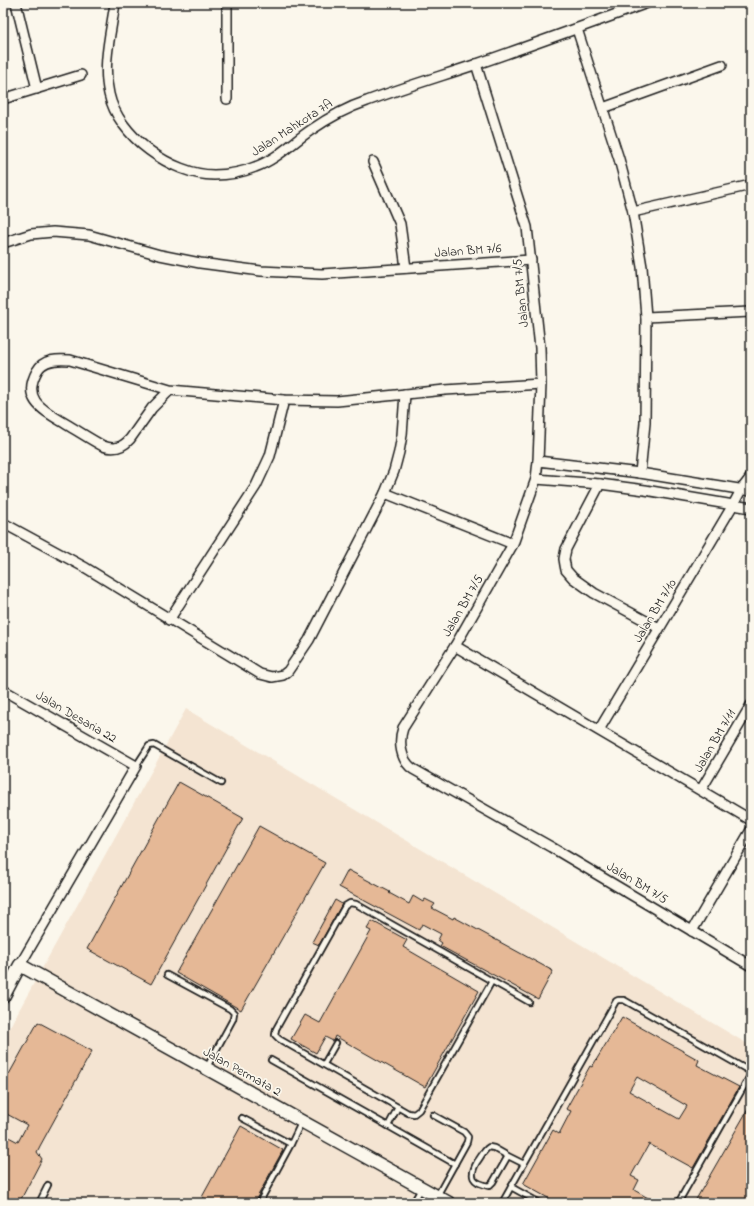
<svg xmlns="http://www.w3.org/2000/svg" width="754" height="1206" font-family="'Indie Flower',sans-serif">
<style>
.built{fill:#f4e4d2}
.building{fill:#e5b896;stroke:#1c1c1c;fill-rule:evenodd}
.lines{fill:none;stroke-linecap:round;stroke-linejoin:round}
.service-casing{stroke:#1c1c1c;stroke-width:8}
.minor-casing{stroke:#1c1c1c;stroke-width:12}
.tertiary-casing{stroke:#1c1c1c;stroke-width:15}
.service{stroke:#fbf7ec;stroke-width:4.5}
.minor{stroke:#fbf7ec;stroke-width:9}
.tertiary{stroke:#fbf7ec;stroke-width:12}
.labels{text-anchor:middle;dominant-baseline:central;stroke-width:3.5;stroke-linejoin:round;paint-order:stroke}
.street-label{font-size:13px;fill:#1c1c1c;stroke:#fbf7ec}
</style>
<rect width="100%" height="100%" fill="#fbf7ec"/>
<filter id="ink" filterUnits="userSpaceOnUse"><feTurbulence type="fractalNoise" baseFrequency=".025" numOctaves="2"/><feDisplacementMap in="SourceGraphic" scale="8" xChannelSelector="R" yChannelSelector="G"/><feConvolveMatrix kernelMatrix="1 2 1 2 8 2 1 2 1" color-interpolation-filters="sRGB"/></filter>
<g filter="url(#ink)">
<path class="built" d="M186,709L751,1046V1203H3V1039Z"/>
<g class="building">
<path d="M179,782L243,818L151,984L87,949Z"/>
<path d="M259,826L325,863L241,1010L176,973Z"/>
<path d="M348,870L390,892L389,893L409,904L413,896L423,902L425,899L435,904L432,908L453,919L454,917L553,971L538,999L440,946L442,943L438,940L441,934L422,924L419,930L339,887Z"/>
<path d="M335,900L342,904L319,945L312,942Z"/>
<path d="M372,921L407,940L403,947L479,991L425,1087L335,1036L333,1041L325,1037L316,1053L291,1039L305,1015L320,1023L371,931L367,929Z"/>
<path d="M622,1017L699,1060L697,1065L739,1087L693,1168L649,1144L631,1176L639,1180L634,1190L657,1203H557L523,1184L553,1130L559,1134L571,1111L566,1109L590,1066L592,1067ZM637,1077L687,1106L679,1119L629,1091Z"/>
<path d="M38,1022L92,1051L40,1146L37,1152L42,1159L19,1203H3V1134L18,1142L27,1125L3,1112V1085Z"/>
<path d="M751,1104V1203H694Z"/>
<path d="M241,1126L283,1150L254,1203H213L202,1197Z"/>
</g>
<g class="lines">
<g class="service-casing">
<g id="service">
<path d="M136,766L149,746L154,745L221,783"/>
<path d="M167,975L230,1009L234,1013L233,1019L207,1067"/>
<path d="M492,981L419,1110L414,1114L408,1113L279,1039L275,1035L276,1029L345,906L350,903L356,904L529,1002"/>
<path d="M271,1060L388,1126"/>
<path d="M324,1064L336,1043"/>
<path d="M398,1107L388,1126L455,1164"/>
<path d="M433,1115L464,1132L468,1137L467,1142L437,1196"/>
<path d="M242,1118L291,1144L301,1123"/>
<path d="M508,1156L494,1148L489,1147C483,1151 481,1157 477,1162C469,1176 472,1183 489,1186L493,1182L508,1156L524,1164"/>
<path d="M511,1187L540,1203"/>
<path d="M39,1203L48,1185"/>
<path d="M259,1203L291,1144"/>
<path d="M413,1203L421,1189"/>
<path d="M502,1203L616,1001L618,1000H624L751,1072"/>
<path d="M678,1203L751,1074"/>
</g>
</g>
<g class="minor-casing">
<g id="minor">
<path d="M16,3L37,89"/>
<path d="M115,3C111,33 102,64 109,94C118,136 172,175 214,175C228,175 243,172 255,167C276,160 293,142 311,130C330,117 346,108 367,101C402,88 438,77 474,65C532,45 589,24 647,3"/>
<path d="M227,3V99"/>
<path d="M577,29L619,159L633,212L642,267L646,317L645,423L640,473"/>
<path d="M476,64L527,227L540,348L541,384L538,461L536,479L513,544L455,646L403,728C398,742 401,761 413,769L551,847L751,966"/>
<path d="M3,99L81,75"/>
<path d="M603,108L722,65"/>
<path d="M373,162L400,224L406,268"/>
<path d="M633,212L751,185"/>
<path d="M3,243L31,234L53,232L89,235L160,255L200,263L261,271L322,274L531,260"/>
<path d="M646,317L751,312"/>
<path d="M170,390L152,408L130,439C122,448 114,450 103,446C90,439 78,431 66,424C43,410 21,400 37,371C43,359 58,359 70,360L170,390L284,400L337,401L445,390L541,384"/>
<path d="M538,461L640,473L751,491"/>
<path d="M536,479L600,484L645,490L751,508"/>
<path d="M600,484L566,549L564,559L565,565L566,570L573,578L594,593L659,628"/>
<path d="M385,493L513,544"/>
<path d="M3,523L86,568L260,674L272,677L283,675L288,671L309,640L385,493L394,471L399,452L402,435L405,394"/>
<path d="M169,620L256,486L270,456L284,400"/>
<path d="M455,646L751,820"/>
<path d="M3,690L136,766L20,965"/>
<path d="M599,730L733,505L741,490L751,477"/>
<path d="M701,790L751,705"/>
<path d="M692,931L751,830"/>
</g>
</g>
<g class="tertiary-casing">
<path id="tertiary" d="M3,997L20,965L449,1203"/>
</g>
<use href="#service" class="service"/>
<use href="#minor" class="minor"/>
<use href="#tertiary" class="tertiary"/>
</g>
</g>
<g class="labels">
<g class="street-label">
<text transform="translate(292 128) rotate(-33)">Jalan Mahkota 7A</text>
<text transform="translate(468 251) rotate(-4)">Jalan BM 7/6</text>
<text transform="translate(521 293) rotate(-96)">Jalan BM 7/5</text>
<text transform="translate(463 606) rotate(-60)">Jalan BM 7/5</text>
<text transform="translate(655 611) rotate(-59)">Jalan BM 7/10</text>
<text transform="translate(76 717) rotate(30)">Jalan Desaria 22</text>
<text transform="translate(715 741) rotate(-60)">Jalan BM 7/11</text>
<text transform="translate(637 883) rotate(31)">Jalan BM 7/5</text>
<text transform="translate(242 1072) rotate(29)">Jalan Permata 2</text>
</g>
</g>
<rect width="754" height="1206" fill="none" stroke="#fbf7ec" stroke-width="16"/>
<rect x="8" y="8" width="738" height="1190" fill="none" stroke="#1c1c1c" stroke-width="1.5" filter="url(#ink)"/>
</svg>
